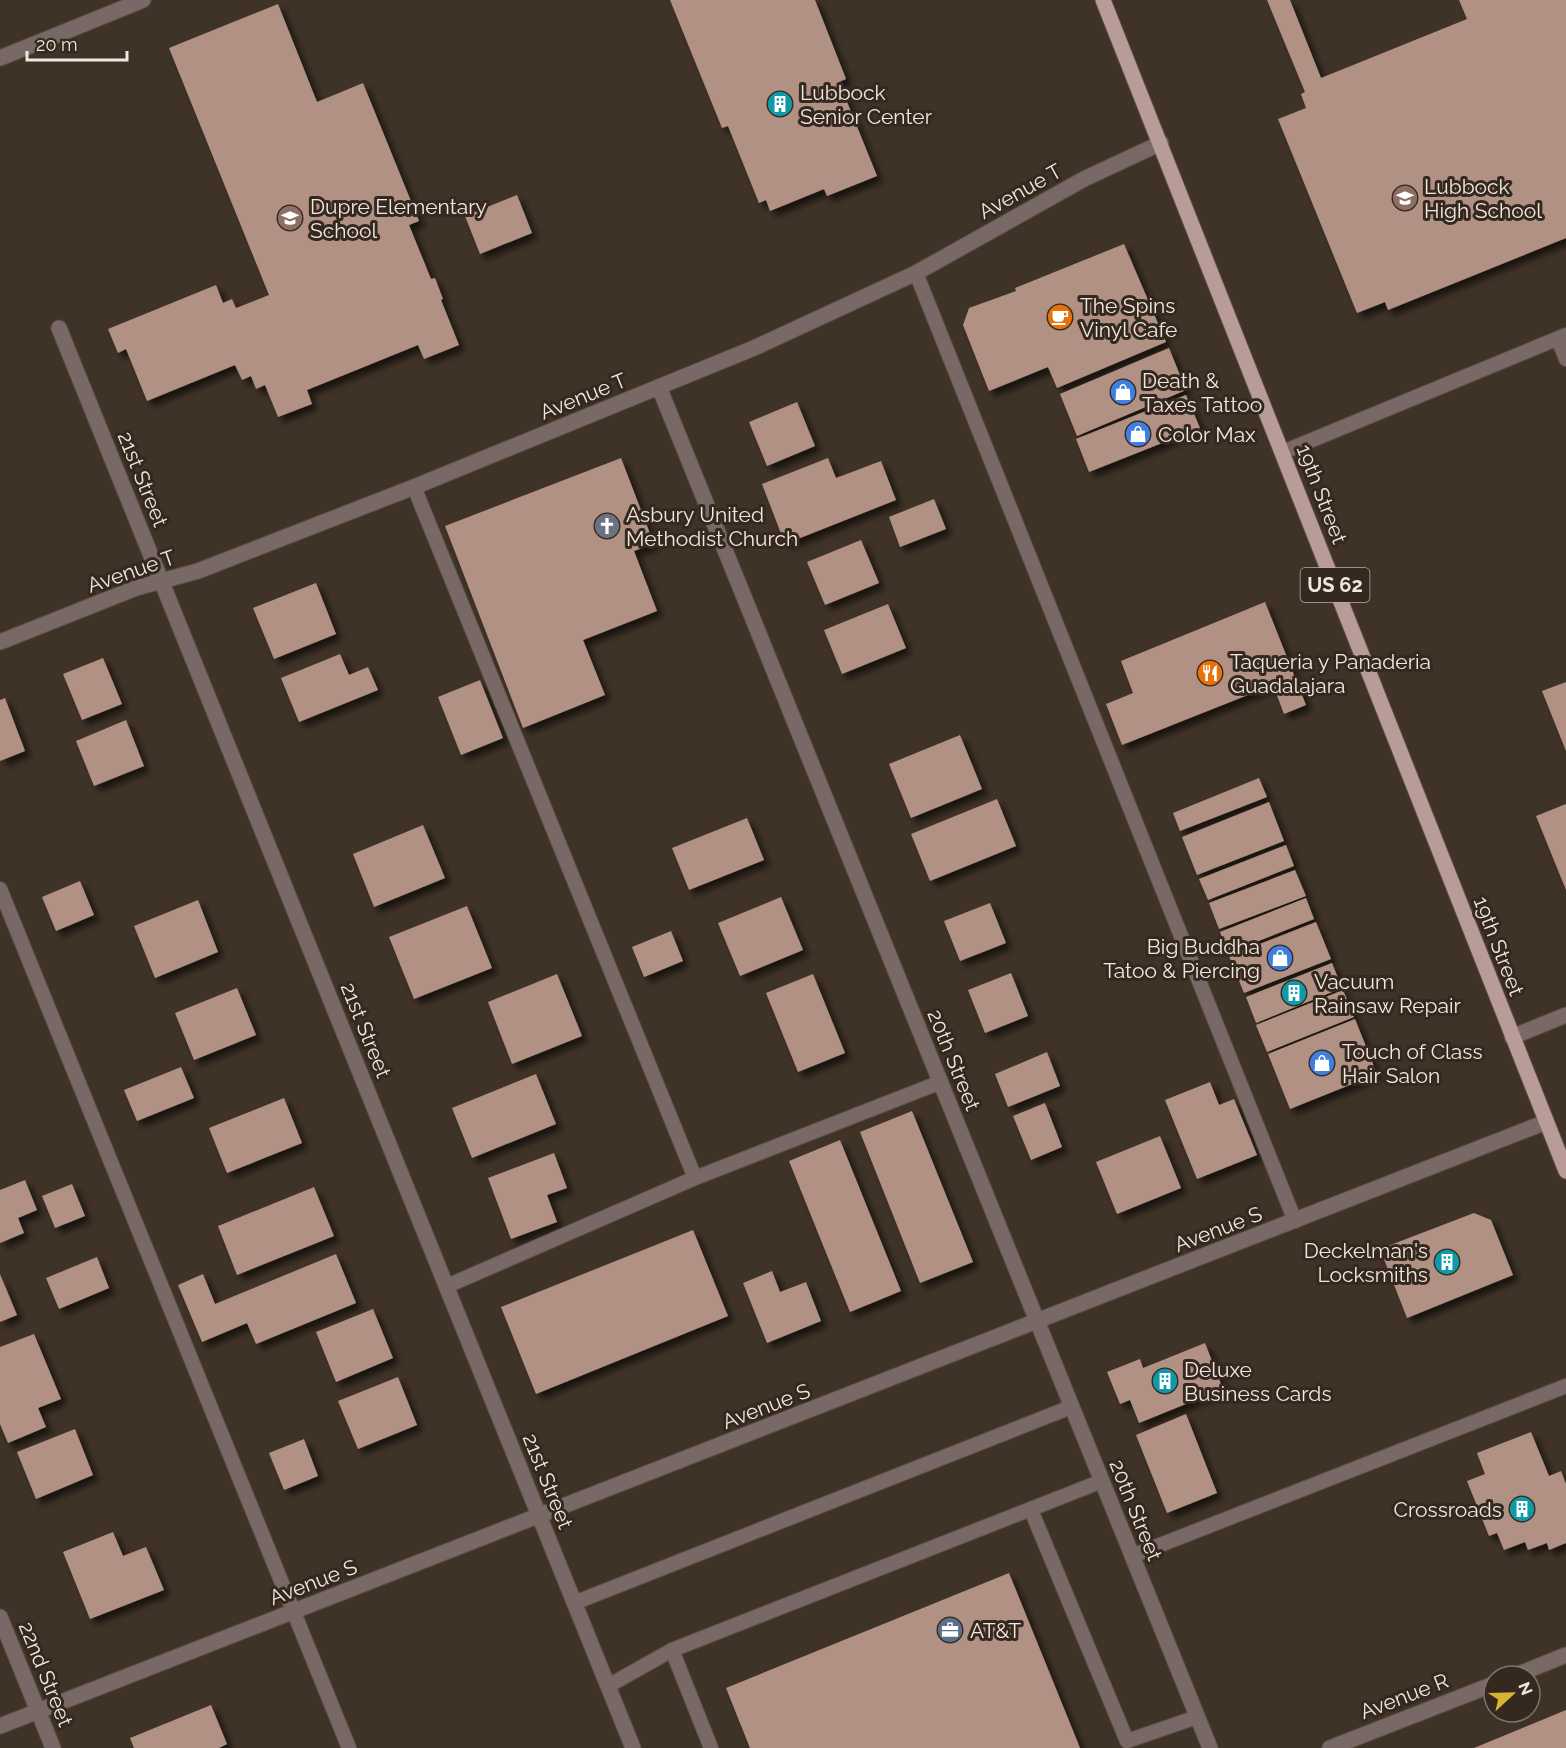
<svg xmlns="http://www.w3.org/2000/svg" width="1566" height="1748" font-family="Raleway,sans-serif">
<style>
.building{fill:#b09183;filter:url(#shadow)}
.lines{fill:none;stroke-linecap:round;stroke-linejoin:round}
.service-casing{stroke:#5b4f45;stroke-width:16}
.minor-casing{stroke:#5b4f45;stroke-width:17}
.tertiary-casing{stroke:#5b4f45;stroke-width:17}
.primary-casing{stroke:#5b4f45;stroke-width:17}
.service{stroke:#786967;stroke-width:14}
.minor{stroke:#786967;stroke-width:15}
.tertiary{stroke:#786967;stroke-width:15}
.primary{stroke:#b99b98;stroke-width:15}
.labels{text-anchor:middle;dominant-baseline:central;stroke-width:6;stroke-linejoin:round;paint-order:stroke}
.shield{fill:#35281e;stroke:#b8aea6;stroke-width:1.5}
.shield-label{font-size:20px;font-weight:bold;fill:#f0e7e0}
.poi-label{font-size:21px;fill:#f0e7e0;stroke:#35281e;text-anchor:start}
.street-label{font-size:21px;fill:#f0e7e0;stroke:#35281e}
</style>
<defs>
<filter id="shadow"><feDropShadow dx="5.5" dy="5.5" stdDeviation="3" flood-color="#0009"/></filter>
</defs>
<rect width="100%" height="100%" fill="#3f3227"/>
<g class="building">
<path d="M670,0H815L846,79L839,82L877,176L827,196L824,189L770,211L766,200L759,203L728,126L722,128Z"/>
<path d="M1267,0H1290L1321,78L1467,19L1459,0H1566V238L1388,310L1385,302L1357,313L1278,119L1306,108L1301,94L1305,92Z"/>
<path d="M278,4L317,102L363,83L419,221L409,225L431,279L435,278L443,299L441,300L459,345L424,359L418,345L307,390L312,404L278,417L265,385L256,389L251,376L242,380L235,365L147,401L126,349L118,353L108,329L216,285L223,303L232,299L236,308L269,295L169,48Z"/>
<path d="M517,195L532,233L480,254L465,216Z"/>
<path d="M1124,244L1166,342L1057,388L1048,367L989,391L963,325L969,308L1016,291L1015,288Z"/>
<path d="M1169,348L1186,390L1077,436L1060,394Z"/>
<path d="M1186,395L1200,428L1089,472L1076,439Z"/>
<path d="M797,402L815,446L767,466L749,422Z"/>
<path d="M621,458L654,544L634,551L657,611L583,640L605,695L523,728L445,526Z"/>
<path d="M828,458L836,478L881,461L896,500L785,544L762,484Z"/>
<path d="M934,499L946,529L900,547L889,517Z"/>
<path d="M861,540L879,583L825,605L807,562Z"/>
<path d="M316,583L336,634L274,659L253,608Z"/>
<path d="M1265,602L1306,705L1284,714L1273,685L1122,745L1106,704L1133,693L1121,661Z"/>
<path d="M888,604L906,648L842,674L824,630Z"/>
<path d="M340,654L349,675L368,667L378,690L299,722L281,678Z"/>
<path d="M103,658L122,704L82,720L63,674Z"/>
<path d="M480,680L503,738L461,755L438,697Z"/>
<path d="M1566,682V751L1542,691Z"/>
<path d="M5,698L25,751L0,761V700Z"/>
<path d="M126,720L144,766L94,786L76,741Z"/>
<path d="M960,735L982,789L911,818L889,764Z"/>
<path d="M1259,778L1267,797L1180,831L1173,813Z"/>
<path d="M997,799L1016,846L930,881L911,834Z"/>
<path d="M1269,802L1284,841L1197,875L1182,837Z"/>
<path d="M1566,804V890L1536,816Z"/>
<path d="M747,818L764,860L689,890L672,848Z"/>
<path d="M423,825L445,878L374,907L353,854Z"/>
<path d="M1286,845L1294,866L1208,900L1199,879Z"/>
<path d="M1295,870L1306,896L1219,929L1209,903Z"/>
<path d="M80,881L94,915L56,931L42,897Z"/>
<path d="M781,897L803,950L740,976L718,923Z"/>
<path d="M1306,898L1314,919L1228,953L1220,932Z"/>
<path d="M198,900L218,952L155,978L134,926Z"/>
<path d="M990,903L1006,943L960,961L944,921Z"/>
<path d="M467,906L492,968L414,999L389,937Z"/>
<path d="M1316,922L1331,959L1244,993L1229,956Z"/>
<path d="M671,931L683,961L644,977L632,947Z"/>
<path d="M1332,963L1342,988L1256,1023L1246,997Z"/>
<path d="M1011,973L1028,1016L985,1033L968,990Z"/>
<path d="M557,974L582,1036L512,1064L488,1002Z"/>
<path d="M813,974L845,1053L798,1072L766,993Z"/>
<path d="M237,988L256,1035L194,1060L175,1013Z"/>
<path d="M1343,990L1354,1017L1267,1052L1256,1025Z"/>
<path d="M1355,1019L1377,1074L1290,1109L1268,1054Z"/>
<path d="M1047,1052L1060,1086L1008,1107L995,1074Z"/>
<path d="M181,1067L194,1098L137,1121L124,1090Z"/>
<path d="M536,1074L556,1124L472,1158L452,1108Z"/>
<path d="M1210,1082L1219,1105L1234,1099L1257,1155L1197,1179L1165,1100Z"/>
<path d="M284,1098L302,1143L227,1173L209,1128Z"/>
<path d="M1045,1103L1062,1147L1031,1160L1013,1116Z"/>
<path d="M912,1111L973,1262L920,1283L860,1132Z"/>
<path d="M1160,1136L1181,1188L1117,1214L1096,1162Z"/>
<path d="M840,1140L901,1291L850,1312L789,1161Z"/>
<path d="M554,1153L567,1188L547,1195L557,1222L511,1239L488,1178Z"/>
<path d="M25,1180L37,1210L18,1218L24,1233L0,1243V1190Z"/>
<path d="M72,1184L85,1216L55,1228L42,1196Z"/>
<path d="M314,1187L334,1236L237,1275L218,1226Z"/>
<path d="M1474,1213L1491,1220L1513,1275L1407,1318L1380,1249Z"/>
<path d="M693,1230L728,1316L536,1394L501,1307Z"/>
<path d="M336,1254L356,1303L256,1344L247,1323L202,1342L178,1285L203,1274L215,1304Z"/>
<path d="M97,1257L109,1288L59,1309L46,1278Z"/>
<path d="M772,1271L780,1292L806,1282L821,1321L767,1343L743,1283Z"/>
<path d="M0,1274L17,1315L0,1322Z"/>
<path d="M373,1309L393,1358L336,1382L316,1332Z"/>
<path d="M34,1334L61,1399L38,1408L46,1427L8,1443L0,1424V1347Z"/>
<path d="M1205,1343L1223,1389L1139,1423L1130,1400L1120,1404L1107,1372L1140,1359L1143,1368Z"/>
<path d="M398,1377L417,1425L358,1449L338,1401Z"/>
<path d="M1186,1414L1217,1493L1167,1513L1136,1435Z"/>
<path d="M75,1429L93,1475L36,1499L17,1452Z"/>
<path d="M1531,1432L1549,1476L1561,1471L1566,1484V1543L1549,1550L1547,1543L1528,1550L1525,1542L1504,1550L1497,1533L1489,1536L1467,1481L1485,1474L1477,1453Z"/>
<path d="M304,1439L318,1476L284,1490L269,1453Z"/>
<path d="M113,1532L123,1556L146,1547L164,1590L90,1619L63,1552Z"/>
<path d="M1009,1573L1080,1748H750L726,1688Z"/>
<path d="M211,1705L227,1744L219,1748H134L130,1738Z"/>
<path d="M1566,1710V1748H1474Z"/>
</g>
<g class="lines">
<g class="service-casing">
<g id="service">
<path d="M916,273L1295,1221"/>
<path d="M1558,339L1566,359"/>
<path d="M1283,452L1566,335"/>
<path d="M414,487L695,1178"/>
<path d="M0,889L349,1748"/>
<path d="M447,1286L695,1178L941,1082"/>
<path d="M1031,1510L1127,1741L1197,1717"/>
<path d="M1132,1556L1566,1386"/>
<path d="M574,1603L1071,1407"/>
<path d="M672,1650L711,1748"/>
<path d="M608,1686L672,1650L1102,1481"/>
</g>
</g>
<g class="minor-casing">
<g id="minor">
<path d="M59,328L633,1748"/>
<path d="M659,387L1210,1748"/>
<path d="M1512,1037L1566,1015"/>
<path d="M0,1617L53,1748"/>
<path d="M1514,1676L1566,1655"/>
<path d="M1330,1748L1494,1684"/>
</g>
</g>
<g class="tertiary-casing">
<g id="tertiary">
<path d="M0,58L143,0"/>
<path d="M0,642L136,588L198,571L414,487L754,348L916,273L1084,179L1161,143"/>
<path d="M0,1726L1546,1122"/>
</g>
</g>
<g class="primary-casing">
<path id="primary" d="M1103,0L1566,1171"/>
</g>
<use href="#service" class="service"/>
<use href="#minor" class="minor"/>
<use href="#tertiary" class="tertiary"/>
<use href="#primary" class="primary"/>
</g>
<defs>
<g id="building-disc" transform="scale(1.35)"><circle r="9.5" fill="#0f9aa8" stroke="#35281e"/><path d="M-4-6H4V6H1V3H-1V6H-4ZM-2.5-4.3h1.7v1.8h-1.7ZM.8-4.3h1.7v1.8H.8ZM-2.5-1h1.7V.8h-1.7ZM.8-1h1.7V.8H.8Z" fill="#fff"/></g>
<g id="school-disc" transform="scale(1.35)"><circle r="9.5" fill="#8d6e63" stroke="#35281e"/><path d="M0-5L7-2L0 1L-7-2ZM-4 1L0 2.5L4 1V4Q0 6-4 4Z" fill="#fff"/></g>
<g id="cafe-disc" transform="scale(1.35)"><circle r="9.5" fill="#e8710a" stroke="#35281e"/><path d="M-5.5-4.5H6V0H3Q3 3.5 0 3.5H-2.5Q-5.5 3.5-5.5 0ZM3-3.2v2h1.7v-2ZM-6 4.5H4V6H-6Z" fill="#fff"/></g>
<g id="shop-disc" transform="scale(1.35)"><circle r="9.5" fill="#3f7fe0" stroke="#35281e"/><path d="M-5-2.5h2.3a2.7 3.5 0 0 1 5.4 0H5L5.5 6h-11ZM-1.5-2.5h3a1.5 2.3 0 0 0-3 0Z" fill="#fff"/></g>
<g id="church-disc" transform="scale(1.35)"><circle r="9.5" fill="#6b7280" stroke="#35281e"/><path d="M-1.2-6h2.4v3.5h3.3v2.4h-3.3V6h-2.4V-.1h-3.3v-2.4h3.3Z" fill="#fff"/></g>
<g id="restaurant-disc" transform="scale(1.35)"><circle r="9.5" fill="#e8710a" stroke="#35281e"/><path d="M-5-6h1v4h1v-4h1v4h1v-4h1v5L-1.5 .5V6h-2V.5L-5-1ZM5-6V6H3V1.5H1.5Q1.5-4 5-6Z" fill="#fff"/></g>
<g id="office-disc" transform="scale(1.35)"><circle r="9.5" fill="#5c6f8a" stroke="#35281e"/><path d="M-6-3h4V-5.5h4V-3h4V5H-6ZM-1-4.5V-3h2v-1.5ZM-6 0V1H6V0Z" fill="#fff"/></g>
</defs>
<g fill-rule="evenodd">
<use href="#building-disc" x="780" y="104"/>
<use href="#school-disc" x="1405" y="198"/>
<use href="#school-disc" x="290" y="218"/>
<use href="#cafe-disc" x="1060" y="317"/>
<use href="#shop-disc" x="1123" y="392"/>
<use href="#shop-disc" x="1138" y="434"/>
<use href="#church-disc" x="607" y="526"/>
<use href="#restaurant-disc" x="1210" y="673"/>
<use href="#shop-disc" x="1280" y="958"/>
<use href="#building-disc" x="1294" y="993"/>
<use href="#shop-disc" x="1322" y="1063"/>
<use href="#building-disc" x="1447" y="1262"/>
<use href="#building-disc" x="1165" y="1381"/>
<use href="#building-disc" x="1522" y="1509"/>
<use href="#office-disc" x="950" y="1630"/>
</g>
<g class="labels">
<rect class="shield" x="1300.5" y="568" width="69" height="34" rx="4.5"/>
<g class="shield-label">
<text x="1335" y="585">US 62</text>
</g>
<g class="poi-label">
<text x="800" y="92">Lubbock<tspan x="800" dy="24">Senior Center</tspan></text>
<text x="1424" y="186">Lubbock<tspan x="1424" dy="24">High School</tspan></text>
<text x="310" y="206">Dupre Elementary<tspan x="310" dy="24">School</tspan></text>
<text x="1080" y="305">The Spins<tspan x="1080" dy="24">Vinyl Cafe</tspan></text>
<text x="1142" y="380">Death &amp;<tspan x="1142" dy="24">Taxes Tattoo</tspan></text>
<text x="1158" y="434">Color Max</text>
<text x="626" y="514">Asbury United<tspan x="626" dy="24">Methodist Church</tspan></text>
<text x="1230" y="661">Taqueria y Panaderia<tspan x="1230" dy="24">Guadalajara</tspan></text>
<text x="1260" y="946" text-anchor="end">Big Buddha<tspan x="1260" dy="24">Tatoo &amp; Piercing</tspan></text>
<text x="1314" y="981">Vacuum<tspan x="1314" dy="24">Rainsaw Repair</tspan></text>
<text x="1342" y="1051">Touch of Class<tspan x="1342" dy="24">Hair Salon</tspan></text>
<text x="1428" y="1250" text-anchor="end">Deckelman's<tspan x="1428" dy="24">Locksmiths</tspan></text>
<text x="1184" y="1369">Deluxe<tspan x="1184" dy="24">Business Cards</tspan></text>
<text x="1502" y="1509" text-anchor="end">Crossroads</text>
<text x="970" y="1630">AT&amp;T</text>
</g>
<g class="street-label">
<text transform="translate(1020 191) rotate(-29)">Avenue T</text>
<text transform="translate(583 396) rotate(-22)">Avenue T</text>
<text transform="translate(143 479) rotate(68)">21st Street</text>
<text transform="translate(1322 494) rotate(69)">19th Street</text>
<text transform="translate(131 571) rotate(-19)">Avenue T</text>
<text transform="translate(1499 946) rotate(69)">19th Street</text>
<text transform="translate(366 1030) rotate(68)">21st Street</text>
<text transform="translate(954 1060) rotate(68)">20th Street</text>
<text transform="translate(1218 1229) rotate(-21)">Avenue S</text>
<text transform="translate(766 1406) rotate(-21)">Avenue S</text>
<text transform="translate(548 1481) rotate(68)">21st Street</text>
<text transform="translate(1136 1510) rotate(68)">20th Street</text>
<text transform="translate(313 1582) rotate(-21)">Avenue S</text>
<text transform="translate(46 1674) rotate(68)">22nd Street</text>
<text transform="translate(1404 1696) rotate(-21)">Avenue R</text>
</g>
</g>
<g transform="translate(1512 1694) rotate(68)"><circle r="28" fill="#35281e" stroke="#80746c" stroke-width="1.5"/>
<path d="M0-4.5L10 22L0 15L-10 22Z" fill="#d8b434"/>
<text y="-9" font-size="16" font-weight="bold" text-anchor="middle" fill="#f0e7e0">N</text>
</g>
<path d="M27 51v9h100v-9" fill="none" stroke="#f0e7e0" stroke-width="3"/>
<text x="36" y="51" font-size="18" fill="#f0e7e0" stroke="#35281e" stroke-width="4.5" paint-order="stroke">20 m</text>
</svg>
